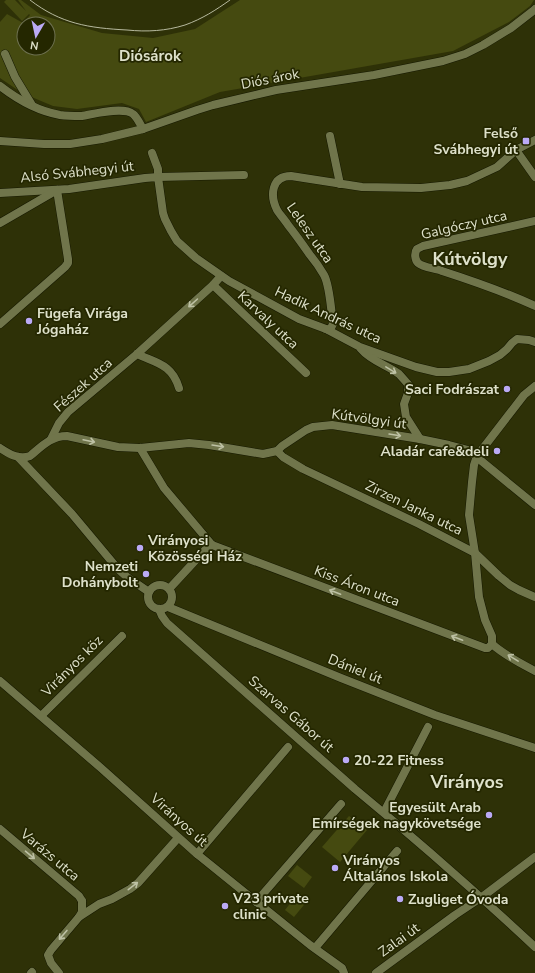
<svg xmlns="http://www.w3.org/2000/svg" width="535" height="973" font-family="'Nunito Sans',sans-serif">
<style>
.green{fill:#454a10;fill-rule:evenodd}
.lines{fill:none;stroke-linecap:round;stroke-linejoin:round}
.minor-casing{stroke:#161900;stroke-width:9}
.minor{stroke:#70754b;stroke-width:8}
.tram{stroke:#b6b99e;stroke-width:1}
.oneway{stroke:#bdc1a4}
.poi-dot{fill:#bbaaf6;stroke:#242700;stroke-width:1.5}
.labels{text-anchor:middle;dominant-baseline:central;stroke-width:3.5;stroke-linejoin:round;paint-order:stroke}
.street-label{font-size:14px;fill:#dee1ca;stroke:#242700}
.poi-label{font-size:14px;font-weight:bold;fill:#dee1ca;stroke:#242700;text-anchor:start}
.neighbourhood-label{font-size:15px;font-weight:bold;fill:#dee1ca;stroke:#242700}
.district-label{font-size:18px;font-weight:bold;fill:#dee1ca;stroke:#242700}
</style>
<rect width="100%" height="100%" fill="#2e3107"/>
<g class="green">
<path d="M6,0H15L26,11L18,0H21L41,15L102,33L153,38L195,29L240,0H534L530,6L509,22L453,51L220,92L146,122L139,109L122,103L77,109L53,106L22,93L0,78V22L7,14L23,23L30,15L29,14L22,21L4,2ZM24,24H48V48H24Z"/>
<path d="M349,816L367,830L340,862L322,847Z"/>
<path d="M297,865L312,877L304,888L288,876Z"/>
<path d="M299,892L308,900L294,917L285,910Z"/>
</g>
<g class="lines">
<g class="minor-casing">
<g id="minor">
<path d="M5,54L15,77L32,105"/>
<path d="M0,86C18,100 37,111 60,115C67,116 75,116 82,116C94,114 123,106 133,114C137,117 140,124 143,129"/>
<path d="M330,136L340,184"/>
<path d="M0,141L44,144H70L102,139L143,129L197,110L213,105L276,90L374,75L443,61L465,54L483,45L511,28L533,11L535,9"/>
<path d="M516,150L535,177"/>
<path d="M152,153L158,169V177L244,175"/>
<path d="M0,193L69,189L145,178L158,177L163,213L165,219L171,231L177,241L196,258L229,281L299,319L326,329L360,347L416,367L437,372H449L469,369L489,361L500,355L507,349L512,343L517,339L529,340L535,342"/>
<path d="M535,221L423,246C421,247 419,248 417,249C414,253 415,260 418,263C424,268 435,268 442,271C473,281 505,292 535,306"/>
<path d="M0,223L57,190L68,259V263L65,267L0,324"/>
<path d="M213,285L306,373"/>
<path d="M326,329L329,330L331,328L333,324C331,311 330,286 324,275C320,268 315,261 310,255C303,245 296,235 288,225C285,220 280,215 277,210C270,196 271,176 291,176L362,187L421,188L450,185L467,181L497,167L516,150L535,140"/>
<path d="M361,349C371,361 387,365 399,374C402,377 405,381 408,384V393L404,404L406,417L420,439"/>
<path d="M137,354C156,363 172,364 179,388"/>
<path d="M535,386L524,395L477,456L474,465L472,482L469,515L475,553L479,597L485,620L492,636V644C504,655 520,663 535,671"/>
<path d="M51,439L59,423L68,412L137,354L213,285L221,276"/>
<path d="M0,448C9,454 19,460 30,456C42,446 51,436 67,436L118,447L140,448L189,443L209,445L263,454L277,451L282,446L306,430L313,427L332,425L420,439L449,445L468,450L535,505"/>
<path d="M140,448L164,488L212,545"/>
<path d="M277,451L283,457L303,469L419,524L475,553L499,576L510,585L519,590L535,597"/>
<path d="M18,457L72,514L118,569L127,577L149,592"/>
<path d="M212,545L485,648H488L492,644"/>
<circle cx="160" cy="597" r="12"/>
<path d="M169,589L206,549L212,545"/>
<path d="M168,607L341,678L435,715L535,748"/>
<path d="M159,609L162,616L167,623L355,789C417,840 477,893 535,947"/>
<path d="M0,681L101,768L197,854L310,945L342,968L344,973"/>
<path d="M41,716L122,636"/>
<path d="M384,812L428,727"/>
<path d="M0,829L79,896L82,901"/>
<path d="M197,854L288,747"/>
<path d="M256,902L341,804"/>
<path d="M79,917L99,904L112,899L130,889L138,883L178,838"/>
<path d="M315,948L397,851"/>
<path d="M31,973L32,972"/>
<path d="M59,973L51,963L48,955L51,950L79,917L82,912V901"/>
<path d="M376,973L455,915L482,897L535,857"/>
</g>
</g>
<use href="#minor" class="minor"/>
<path class="tram" d="M30,0C61,24 89,28 127,30C147,32 166,31 185,25C202,19 216,10 230,0"/>
</g>
<defs><path id="oneway-shaft" d="M-6 0H5M1.5-3L5.5 0L1.5 3" fill="none" stroke-width="1.6" stroke-linecap="round" stroke-linejoin="round"/></defs>
<g class="oneway">
<use href="#oneway-shaft" transform="translate(193 303) rotate(138)"/>
<use href="#oneway-shaft" transform="translate(391 370) rotate(31)"/>
<use href="#oneway-shaft" transform="translate(395 435) rotate(9)"/>
<use href="#oneway-shaft" transform="translate(89 441) rotate(12)"/>
<use href="#oneway-shaft" transform="translate(218 446) rotate(9)"/>
<use href="#oneway-shaft" transform="translate(335 592) rotate(-159)"/>
<use href="#oneway-shaft" transform="translate(457 638) rotate(-159)"/>
<use href="#oneway-shaft" transform="translate(513 658) rotate(-149)"/>
<use href="#oneway-shaft" transform="translate(30 855) rotate(40)"/>
<use href="#oneway-shaft" transform="translate(133 886) rotate(-38)"/>
<use href="#oneway-shaft" transform="translate(63 935) rotate(131)"/>
</g>
<g class="poi-dot">
<rect x="522" y="137" width="8" height="8" rx="2"/>
<circle cx="29" cy="321" r="4"/>
<circle cx="507" cy="389" r="4"/>
<circle cx="497" cy="451" r="4"/>
<circle cx="140" cy="548" r="4"/>
<circle cx="146" cy="574" r="4"/>
<circle cx="346" cy="760" r="4"/>
<circle cx="489" cy="815" r="4"/>
<circle cx="335" cy="868" r="4"/>
<circle cx="400" cy="899" r="4"/>
<circle cx="225" cy="906" r="4"/>
</g>
<g class="labels">
<g class="street-label">
<text transform="translate(270 79) rotate(-11)">Diós árok</text>
<text transform="translate(77 172) rotate(-6)">Alsó Svábhegyi út</text>
<text transform="translate(464 225) rotate(-13)">Galgóczy utca</text>
<text transform="translate(310 233) rotate(55)">Lelesz utca</text>
<text transform="translate(328 315) rotate(25)">Hadik András utca</text>
<text transform="translate(268 320) rotate(43)">Karvaly utca</text>
<text transform="translate(83 385) rotate(-42)">Fészek utca</text>
<text transform="translate(369 419) rotate(8)">Kútvölgyi út</text>
<text transform="translate(414 508) rotate(26)">Zirzen Janka utca</text>
<text transform="translate(357 586) rotate(21)">Kiss Áron utca</text>
<text transform="translate(72 666) rotate(-45)">Virányos köz</text>
<text transform="translate(355 669) rotate(22)">Dániel út</text>
<text transform="translate(291 714) rotate(41)">Szarvas Gábor út</text>
<text transform="translate(179 820) rotate(42)">Virányos út</text>
<text transform="translate(50 855) rotate(40)">Varázs utca</text>
<text transform="translate(399 940) rotate(-36)">Zalai út</text>
</g>
<g class="poi-label">
<text x="518" y="133" text-anchor="end">Felső<tspan x="518" dy="16">Svábhegyi út</tspan></text>
<text x="37" y="313">Fügefa Virága<tspan x="37" dy="16">Jógaház</tspan></text>
<text x="499" y="389" text-anchor="end">Saci Fodrászat</text>
<text x="489" y="451" text-anchor="end">Aladár cafe&amp;deli</text>
<text x="148" y="540">Virányosi<tspan x="148" dy="16">Közösségi Ház</tspan></text>
<text x="138" y="566" text-anchor="end">Nemzeti<tspan x="138" dy="16">Dohánybolt</tspan></text>
<text x="354" y="760">20-22 Fitness</text>
<text x="481" y="807" text-anchor="end">Egyesült Arab<tspan x="481" dy="16">Emírségek nagykövetsége</tspan></text>
<text x="343" y="860">Virányos<tspan x="343" dy="16">Általános Iskola</tspan></text>
<text x="233" y="898">V23 private<tspan x="233" dy="16">clinic</tspan></text>
<text x="408" y="899">Zugliget Óvoda</text>
</g>
<g class="neighbourhood-label">
<text x="150" y="56">Diósárok</text>
</g>
<g class="district-label">
<text x="470" y="259">Kútvölgy</text>
<text x="467" y="782">Virányos</text>
</g>
</g>
<g transform="translate(36 36) rotate(189)"><circle r="19" fill="#242700" stroke="#6e7151"/>
<path d="M0-3L7 15L0 10L-7 15Z" fill="#bbaaf6"/>
<text y="-6" font-size="11" font-weight="bold" text-anchor="middle" fill="#dee1ca">N</text>
</g>
</svg>
